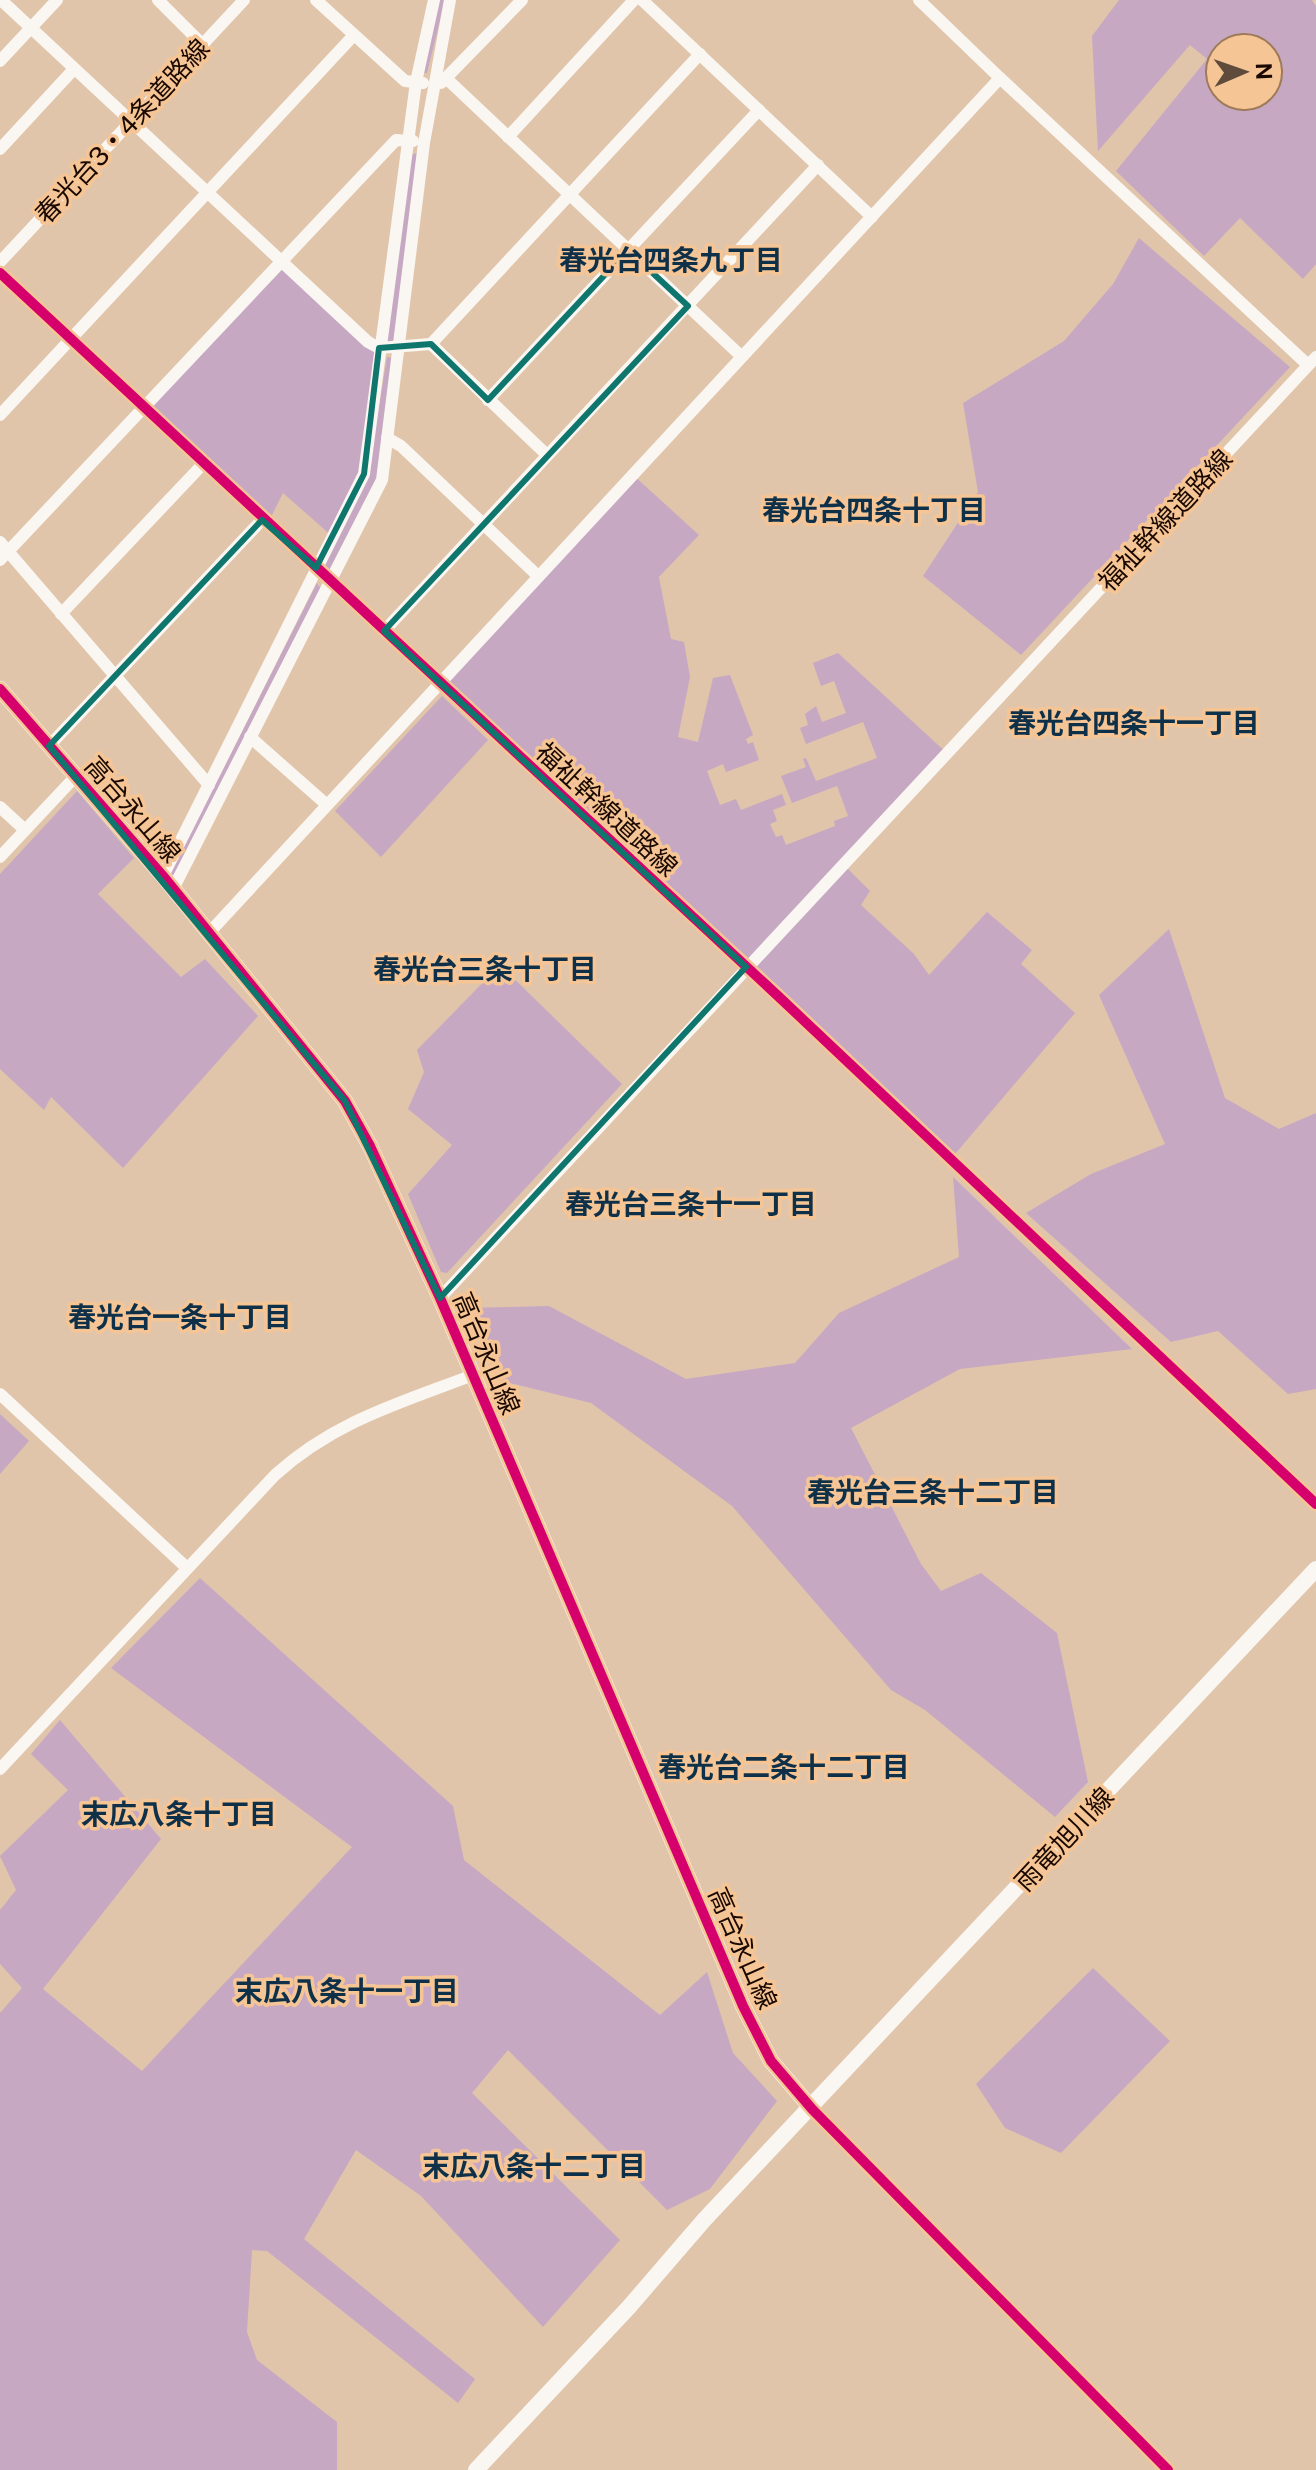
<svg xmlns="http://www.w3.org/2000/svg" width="1316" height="2470" font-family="'Public Sans','Noto Sans JP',sans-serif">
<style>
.green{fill:#c6a8c3;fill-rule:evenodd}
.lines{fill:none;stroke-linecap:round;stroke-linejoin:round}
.street{stroke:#faf6f2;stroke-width:12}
.secondary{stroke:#faf6f2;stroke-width:16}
.cycleway-casing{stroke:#f6c595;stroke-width:15}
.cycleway{stroke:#d6006c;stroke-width:10}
.marked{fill:none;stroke:#0f766e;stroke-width:6;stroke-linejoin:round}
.labels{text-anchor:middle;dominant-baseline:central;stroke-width:7;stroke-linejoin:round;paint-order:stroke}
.street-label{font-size:26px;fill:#1a0900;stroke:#f6c595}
.neighbourhood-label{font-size:28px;font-weight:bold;fill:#0f3049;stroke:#f6c595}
</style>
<rect width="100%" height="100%" fill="#e0c5ab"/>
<g class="green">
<path d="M437,0H445L427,73H424Z"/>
<path d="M1119,0H1312L1316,6V264L1303,279L1240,218L1204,256L1116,171L1207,59L1190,45L1098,151L1092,36ZM1220,48H1268V96H1220Z"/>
<path d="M417,153L394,341L386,342L410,155Z"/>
<path d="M1139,238L1290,367L1021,655L923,576L978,492L963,403L1064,341L1113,284Z"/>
<path d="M280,260L379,348L364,474L333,537L283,493L267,525L143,406Z"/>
<path d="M387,357L392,358L378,479L329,573L323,566L368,475Z"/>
<path d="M632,474L699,535L659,577L671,639L684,642L690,677L678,737L698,742L713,678L730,675L753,735L746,739L748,744L753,742L759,760L726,772L723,764L707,771L720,805L736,799L741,810L782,794L786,805L773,810L777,821L770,824L776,837L782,835L786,845L835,826L834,821L848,816L837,786L792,803L781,776L806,767L803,759L806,758L816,781L877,758L863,722L806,744L800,728L808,725L805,714L816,706L822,722L846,713L834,681L821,686L813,663L838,653L948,754L844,865L870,891L861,905L914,954L929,975L987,912L1032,950L1021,964L1075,1013L950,1160L437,682Z"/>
<path d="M317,583L322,591L178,880L169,876Z"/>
<path d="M442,696L488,740L381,857L335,811Z"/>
<path d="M77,791L134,858L98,894L181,977L205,959L258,1016L123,1168L51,1097L44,1110L0,1069V874Z"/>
<path d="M1169,929L1225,1098L1279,1129L1316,1113V1389L1288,1394L1218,1331L1171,1342L1026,1213L1091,1174L1165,1144L1099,995Z"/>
<path d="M500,965L622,1084L447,1273L441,1272L408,1194L452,1145L408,1109L424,1072L417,1050Z"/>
<path d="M953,1177L1132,1349L960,1369L851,1428L921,1564L941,1591L981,1573L1057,1633L1088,1782L1055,1817L925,1710L891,1690L732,1506L591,1403L498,1380L466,1308L549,1306L686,1379L795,1363L839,1313L959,1257Z"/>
<path d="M0,1414L29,1441L0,1474Z"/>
<path d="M200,1578L453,1806L464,1860L660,2015L707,1972L733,2053L777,2101L710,2189L667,2210L508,2050L472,2093L620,2240L543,2327L421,2196L356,2150L304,2239L475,2379L458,2403L267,2251L252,2250L247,2332L257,2360L337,2422V2470H0V2013L22,1988L0,1964V1910L16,1890L0,1856L68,1790L31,1754L60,1720L161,1839L43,1989L142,2071L352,1847L111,1668Z"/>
<path d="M1093,1968L1170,2041L1061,2153L1005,2128L976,2084Z"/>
</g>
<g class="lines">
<g class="street">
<path d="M1,0L368,342L379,348L431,344L700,54"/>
<path d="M158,0L203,45"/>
<path d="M316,0L405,81L423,83"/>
<path d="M642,0L872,217"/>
<path d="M919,0L1000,78"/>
<path d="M0,61L57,0"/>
<path d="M448,80L741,356"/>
<path d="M441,83L522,0"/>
<path d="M508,137L634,0"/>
<path d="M0,149L74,69"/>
<path d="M0,262L244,0"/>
<path d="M0,273L778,996L1316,1504"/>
<path d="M431,344L547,455"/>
<path d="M488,400L759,110"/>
<path d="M0,415L354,35"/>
<path d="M387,438L401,446L537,575"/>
<path d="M0,542L209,785"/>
<path d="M0,560L396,140L413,141"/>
<path d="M61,614L203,464"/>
<path d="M384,631L818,165"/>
<path d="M250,737L327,805"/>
<path d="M49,746L262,520"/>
<path d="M0,807L25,830"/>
<path d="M0,857L75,777"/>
<path d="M163,876L364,474L416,82L434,0"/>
<path d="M173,889L382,480L424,143L450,0"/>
<path d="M208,934L1000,78L1308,365"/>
<path d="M440,1298L1316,357"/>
<path d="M0,1394L187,1568"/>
<path d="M0,1769L275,1475C335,1421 400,1403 473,1375"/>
<path d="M812,2109L1168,2470"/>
</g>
<g class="secondary">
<path d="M0,689L163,876L345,1101L370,1146L440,1298L743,2006L771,2061L812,2109"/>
<path d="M476,2470L629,2307L704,2220L1316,1569"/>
</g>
<g class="cycleway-casing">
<g id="cycleway">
<path d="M0,273L778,996L1316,1504"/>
<path d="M0,689L163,876L345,1101L370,1146L440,1298L743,2006L771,2061L812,2109L1168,2470"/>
</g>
</g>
<use href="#cycleway" class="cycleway"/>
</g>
<path class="marked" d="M628,250L688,306L384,631L746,967L440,1298L345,1101L49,746L262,520L316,568L364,474L379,348L431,344L488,400Z"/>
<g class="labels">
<g class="street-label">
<text transform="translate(122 131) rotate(-47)">春光台3・4条道路線</text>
<text transform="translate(1165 520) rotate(-47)">福祉幹線道路線</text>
<text transform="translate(133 809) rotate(49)">高台永山線</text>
<text transform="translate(607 809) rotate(43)">福祉幹線道路線</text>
<text transform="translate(487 1353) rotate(67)">高台永山線</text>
<text transform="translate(1064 1839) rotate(-47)">雨竜旭川線</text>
<text transform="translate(743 1948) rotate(66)">高台永山線</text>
</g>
<g class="neighbourhood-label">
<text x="671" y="259">春光台四条九丁目</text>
<text x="874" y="509">春光台四条十丁目</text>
<text x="1134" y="722">春光台四条十一丁目</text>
<text x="485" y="968">春光台三条十丁目</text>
<text x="691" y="1203">春光台三条十一丁目</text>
<text x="180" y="1316">春光台一条十丁目</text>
<text x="933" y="1491">春光台三条十二丁目</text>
<text x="784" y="1766">春光台二条十二丁目</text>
<text x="179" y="1813">末広八条十丁目</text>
<text x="347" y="1990">末広八条十一丁目</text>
<text x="534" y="2165">末広八条十二丁目</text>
</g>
</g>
<g transform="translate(1244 72) rotate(88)"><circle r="38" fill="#f6c595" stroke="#9e7a59" stroke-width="2"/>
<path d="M0-6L14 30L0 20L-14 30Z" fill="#5f4b3c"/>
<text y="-12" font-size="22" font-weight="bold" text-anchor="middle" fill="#1a0900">N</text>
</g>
</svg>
